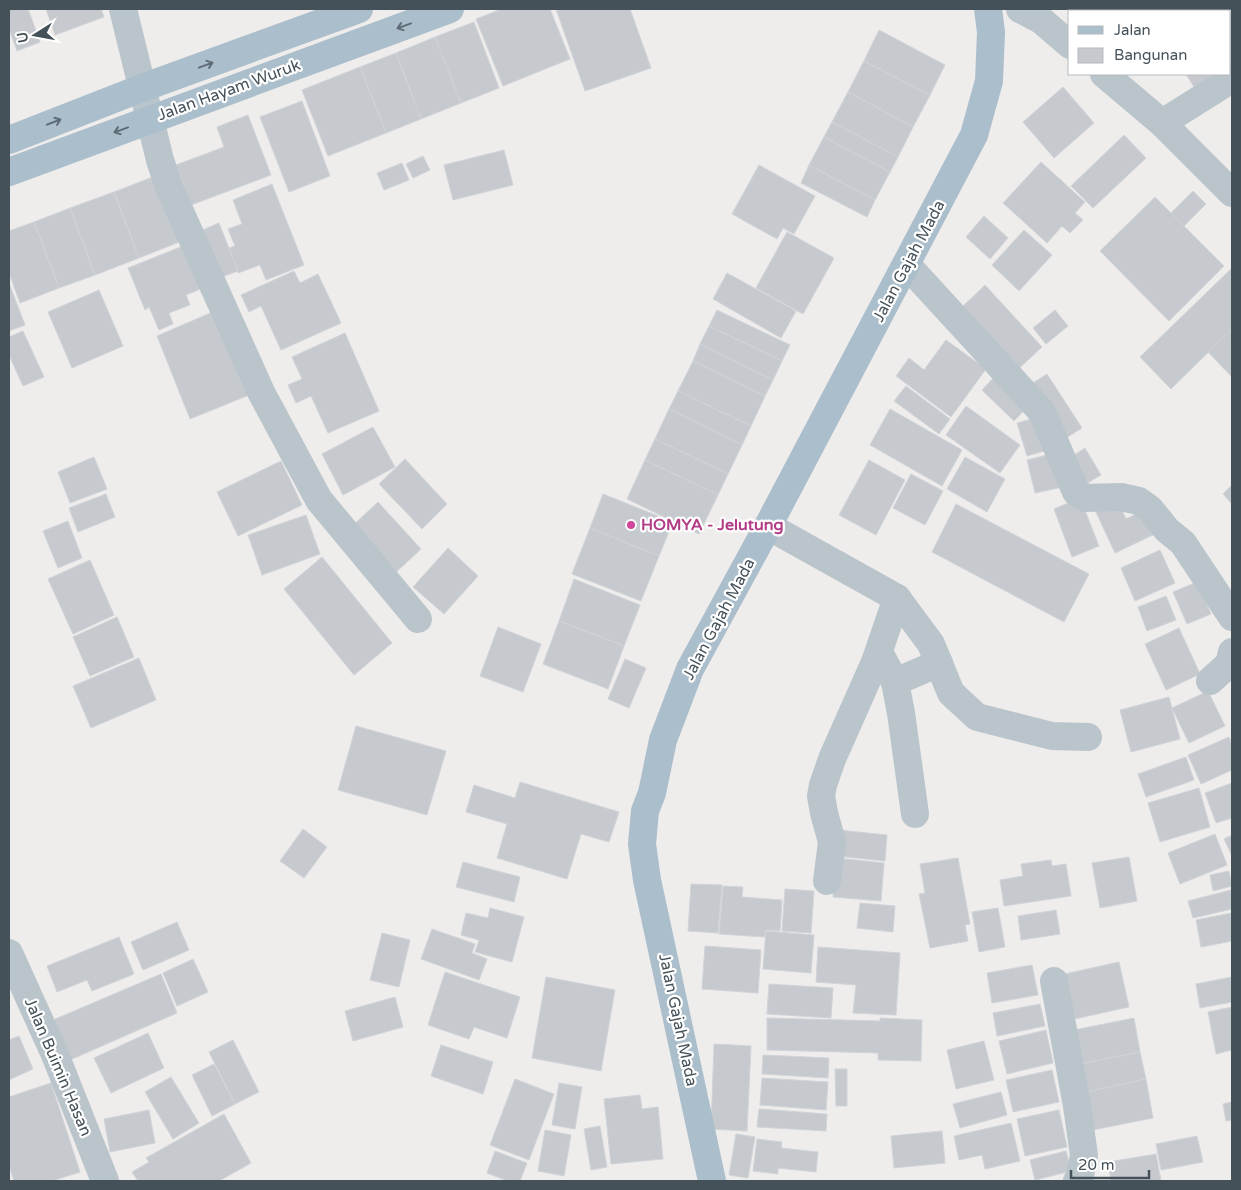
<svg xmlns="http://www.w3.org/2000/svg" width="1241" height="1190" font-family="'Varela Round',sans-serif">
<style>
.building{fill:#c6cacf;stroke:#d0d3d8}
.lines{fill:none;stroke-linecap:round;stroke-linejoin:round}
.minor{stroke:#bac5cb;stroke-width:28}
.major{stroke:#abbecb;stroke-width:28}
.oneway{stroke:#5e6c76}
.hotel-dot{fill:#d1479c;stroke:#fff;stroke-width:2}
.labels{text-anchor:middle;dominant-baseline:central;stroke-width:4.5;stroke-linejoin:round;paint-order:stroke}
.street-label{font-size:16px;fill:#455159;stroke:#fff}
.hotel-label{font-size:16px;font-weight:bold;fill:#b23c85;stroke:#fff;text-anchor:start}
</style>
<rect width="100%" height="100%" fill="#efecec"/>
<g class="building">
<path d="M9,9H28L40,42L17,51L9,29Z"/>
<path d="M46,9H101L104,17L55,35Z"/>
<path d="M502,9H550L570,59L503,86L476,19Z"/>
<path d="M556,9H630L651,68L585,91Z"/>
<path d="M1128,9H1170L1168,11H1125Z"/>
<path d="M1232,11V65L1230,67V13Z"/>
<path d="M474,22L499,88L461,103L435,37Z"/>
<path d="M879,30L945,65L930,95L864,61Z"/>
<path d="M435,37L461,103L421,119L396,53Z"/>
<path d="M396,53L421,119L386,133L360,67Z"/>
<path d="M864,61L930,95L913,127L848,92Z"/>
<path d="M360,67L386,133L328,156L302,90Z"/>
<path d="M1186,74H1218L1194,87Z"/>
<path d="M1063,87L1094,123L1054,158L1023,122Z"/>
<path d="M848,92L913,127L898,157L832,122Z"/>
<path d="M302,101L330,176L289,192L260,117Z"/>
<path d="M248,115L271,175L191,205L176,165L224,147L217,127Z"/>
<path d="M832,122L898,157L890,172L824,137Z"/>
<path d="M1124,135L1146,158L1093,208L1071,186Z"/>
<path d="M824,137L890,172L875,200L809,165Z"/>
<path d="M504,150L513,185L453,200L444,165Z"/>
<path d="M423,156L430,170L413,178L406,164Z"/>
<path d="M1041,162L1085,202L1075,213L1083,220L1070,233L1062,226L1047,243L1003,203Z"/>
<path d="M402,163L409,180L384,190L377,173Z"/>
<path d="M759,165L815,196L794,234L783,228L777,239L732,214Z"/>
<path d="M809,165L875,200L867,217L801,183Z"/>
<path d="M158,175L182,241L139,258L114,192Z"/>
<path d="M272,184L304,265L266,280L260,265L238,273L229,248L235,246L228,229L242,224L233,200Z"/>
<path d="M1193,191L1206,204L1184,226L1171,213Z"/>
<path d="M114,192L139,258L95,275L70,208Z"/>
<path d="M1155,197L1224,266L1169,321L1100,251Z"/>
<path d="M70,208L95,275L59,288L34,222Z"/>
<path d="M984,216L1008,238L990,259L966,237Z"/>
<path d="M34,222L59,288L20,303L9,273V231Z"/>
<path d="M219,223L238,271L216,279L198,232Z"/>
<path d="M1024,230L1052,255L1019,291L992,265Z"/>
<path d="M787,232L834,258L803,314L756,288Z"/>
<path d="M188,244L205,287L186,295L190,305L169,313L173,324L159,330L149,307L145,310L128,268Z"/>
<path d="M1232,268V329L1171,389L1140,357Z"/>
<path d="M294,271L300,283L318,274L341,323L281,350L261,306L249,312L241,295Z"/>
<path d="M727,273L796,311L781,338L713,299Z"/>
<path d="M9,283L25,325L9,331Z"/>
<path d="M985,285L1042,347L1013,374L956,313Z"/>
<path d="M99,290L123,346L72,368L48,312Z"/>
<path d="M717,310L790,345L782,361L709,326Z"/>
<path d="M1055,310L1068,326L1046,344L1033,328Z"/>
<path d="M215,311L249,395L190,419L157,336Z"/>
<path d="M709,326L782,361L773,380L700,344Z"/>
<path d="M1232,329V377L1208,352Z"/>
<path d="M23,331L44,377L23,386L9,355V337Z"/>
<path d="M345,333L379,411L328,433L311,396L296,403L288,385L302,379L292,357Z"/>
<path d="M946,340L986,369L951,417L896,376L909,358L924,370Z"/>
<path d="M700,344L773,380L765,396L693,361Z"/>
<path d="M693,361L765,396L751,426L678,391Z"/>
<path d="M999,372L1031,403L1014,421L982,390Z"/>
<path d="M1047,374L1082,428L1063,440L1028,386Z"/>
<path d="M906,386L950,419L939,434L894,401Z"/>
<path d="M678,391L751,426L742,445L669,409Z"/>
<path d="M966,406L1020,445L1000,473L946,435Z"/>
<path d="M669,409L742,445L728,474L655,439Z"/>
<path d="M890,409L962,450L942,486L870,445Z"/>
<path d="M1042,416L1051,449L1027,456L1017,423Z"/>
<path d="M373,427L395,467L343,495L322,454Z"/>
<path d="M655,439L728,474L718,495L645,460Z"/>
<path d="M1085,448L1101,475L1084,485L1068,459Z"/>
<path d="M1055,453L1063,487L1035,493L1027,460Z"/>
<path d="M94,457L107,489L70,503L58,472Z"/>
<path d="M965,457L1005,479L987,512L947,489Z"/>
<path d="M405,459L447,504L422,529L379,484Z"/>
<path d="M645,460L718,495L699,534L627,499Z"/>
<path d="M869,460L905,480L876,535L839,515Z"/>
<path d="M281,461L302,505L238,536L217,492Z"/>
<path d="M911,474L943,491L925,525L893,508Z"/>
<path d="M1232,485V504L1223,494Z"/>
<path d="M106,494L115,517L78,532L69,508Z"/>
<path d="M603,494L673,522L659,556L590,528Z"/>
<path d="M1080,498L1099,546L1072,557L1054,509Z"/>
<path d="M1117,499L1126,519L1146,509L1157,533L1115,553L1095,510Z"/>
<path d="M378,502L421,549L392,576L348,530Z"/>
<path d="M956,504L1089,574L1064,622L932,552Z"/>
<path d="M306,515L320,554L262,575L248,535Z"/>
<path d="M68,521L82,558L58,568L43,531Z"/>
<path d="M590,528L659,556L641,601L572,574Z"/>
<path d="M448,548L478,576L444,614L413,587Z"/>
<path d="M1160,550L1175,583L1135,601L1121,568Z"/>
<path d="M322,557L392,643L354,675L284,589Z"/>
<path d="M90,560L114,615L73,634L48,579Z"/>
<path d="M574,579L640,605L624,646L559,621Z"/>
<path d="M1197,582L1211,614L1187,624L1173,592Z"/>
<path d="M1166,596L1176,620L1147,631L1138,607Z"/>
<path d="M117,617L134,657L90,676L73,637Z"/>
<path d="M559,621L624,646L608,689L543,664Z"/>
<path d="M498,627L541,644L523,692L480,676Z"/>
<path d="M1179,628L1200,674L1166,690L1145,644Z"/>
<path d="M139,658L156,700L91,728L73,686Z"/>
<path d="M625,659L646,668L629,708L608,699Z"/>
<path d="M1208,691L1225,726L1189,743L1172,708Z"/>
<path d="M1169,697L1180,739L1131,752L1120,710Z"/>
<path d="M356,726L446,751L427,815L338,790Z"/>
<path d="M1229,737L1232,745V770L1201,784L1188,755Z"/>
<path d="M1186,757L1194,780L1146,797L1138,774Z"/>
<path d="M520,782L619,812L609,842L581,834L567,879L497,858L507,824L466,812L474,785L515,798Z"/>
<path d="M1232,783V818L1216,823L1205,793Z"/>
<path d="M1199,788L1210,827L1160,842L1148,803Z"/>
<path d="M303,829L327,847L304,878L280,861Z"/>
<path d="M839,830L887,835L885,861L837,856Z"/>
<path d="M1215,834L1227,865L1180,884L1168,853Z"/>
<path d="M1232,835V856L1224,839Z"/>
<path d="M1129,857L1137,901L1100,908L1092,863Z"/>
<path d="M836,858L884,863L881,901L833,897Z"/>
<path d="M958,858L970,924L965,925L968,941L930,948L919,894L925,893L920,864Z"/>
<path d="M1051,860L1052,866L1066,864L1071,896L1004,906L1000,880L1023,876L1021,864Z"/>
<path d="M463,862L520,877L514,902L456,887Z"/>
<path d="M1229,871L1232,886L1213,891L1210,875Z"/>
<path d="M691,884L722,885L718,933L688,931Z"/>
<path d="M723,886L743,887L742,897L782,900L780,931L766,930L765,937L719,934Z"/>
<path d="M785,889L814,891L811,933L782,931Z"/>
<path d="M1231,890L1232,909L1193,918L1188,901Z"/>
<path d="M860,903L895,906L893,932L857,928Z"/>
<path d="M490,908L524,917L512,962L475,952L479,940L461,935L466,913L488,918Z"/>
<path d="M998,908L1005,947L979,952L972,912Z"/>
<path d="M1056,910L1060,934L1021,940L1018,916Z"/>
<path d="M1232,913V941L1201,947L1196,920Z"/>
<path d="M177,922L189,950L143,970L131,942Z"/>
<path d="M432,929L475,944L472,953L487,959L479,980L421,959Z"/>
<path d="M766,931L814,935L811,973L763,969Z"/>
<path d="M382,933L410,940L399,987L370,980Z"/>
<path d="M119,937L134,974L92,991L87,980L57,992L47,966Z"/>
<path d="M705,946L761,950L758,993L702,989Z"/>
<path d="M818,947L900,953L896,1015L853,1013L856,985L816,982Z"/>
<path d="M193,959L208,992L177,1006L163,973Z"/>
<path d="M1119,962L1129,1007L1070,1020L1060,975Z"/>
<path d="M1032,965L1038,995L992,1003L987,973Z"/>
<path d="M445,972L520,997L507,1038L474,1027L469,1039L428,1025Z"/>
<path d="M161,974L177,1013L70,1060L53,1020Z"/>
<path d="M546,977L615,990L601,1071L532,1058Z"/>
<path d="M1232,977V1002L1200,1008L1196,984Z"/>
<path d="M769,984L833,988L831,1018L767,1014Z"/>
<path d="M395,997L403,1027L353,1041L345,1011Z"/>
<path d="M1040,1004L1045,1026L997,1036L993,1013Z"/>
<path d="M1232,1007V1050L1216,1054L1208,1012Z"/>
<path d="M767,1018L880,1021V1018L922,1020L921,1061L878,1060V1053L767,1050Z"/>
<path d="M1134,1018L1140,1052L1080,1064L1074,1030Z"/>
<path d="M1046,1030L1053,1063L1007,1074L999,1041Z"/>
<path d="M148,1033L164,1068L111,1093L94,1058Z"/>
<path d="M19,1036L33,1069L9,1080V1040Z"/>
<path d="M233,1040L259,1092L235,1104L209,1052Z"/>
<path d="M984,1041L994,1080L956,1089L947,1050Z"/>
<path d="M714,1044L751,1046L747,1131L711,1129Z"/>
<path d="M441,1045L493,1062L483,1094L431,1076Z"/>
<path d="M1140,1052L1146,1079L1086,1092L1080,1064Z"/>
<path d="M763,1055L829,1058L828,1078L762,1074Z"/>
<path d="M214,1064L235,1104L212,1116L192,1075Z"/>
<path d="M835,1069H847V1106H836Z"/>
<path d="M1052,1070L1059,1102L1013,1112L1006,1080Z"/>
<path d="M171,1077L199,1123L173,1139L145,1092Z"/>
<path d="M762,1078L828,1082L826,1110L760,1105Z"/>
<path d="M515,1079L554,1094L529,1160L490,1145Z"/>
<path d="M1146,1079L1153,1118L1093,1130L1086,1092Z"/>
<path d="M51,1083L80,1172L52,1181H14L9,1166V1097Z"/>
<path d="M559,1083L582,1087L575,1129L552,1125Z"/>
<path d="M1001,1092L1007,1115L960,1128L953,1104Z"/>
<path d="M640,1095L642,1109L658,1107L663,1159L611,1164L604,1099Z"/>
<path d="M1232,1102V1120L1226,1121L1223,1104Z"/>
<path d="M759,1109L827,1114L826,1131L757,1127Z"/>
<path d="M149,1110L155,1143L110,1152L104,1119Z"/>
<path d="M1059,1110L1067,1147L1025,1156L1017,1119Z"/>
<path d="M224,1114L251,1163L219,1181H138L132,1172L149,1162L146,1158Z"/>
<path d="M1011,1123L1020,1161L985,1169L982,1155L959,1160L954,1136Z"/>
<path d="M600,1126L607,1167L591,1170L584,1129Z"/>
<path d="M545,1130L571,1135L564,1176L538,1171Z"/>
<path d="M942,1131L945,1163L894,1168L891,1136Z"/>
<path d="M736,1134L755,1137L748,1178L729,1175Z"/>
<path d="M1197,1136L1203,1162L1161,1170L1156,1144Z"/>
<path d="M757,1139L782,1142L781,1148L818,1152L816,1172L778,1168V1174L753,1171Z"/>
<path d="M495,1151L527,1163L520,1181H508L487,1173Z"/>
<path d="M1066,1151L1071,1171L1035,1180L1030,1160Z"/>
<path d="M1156,1154L1161,1181H1111L1108,1162Z"/>
</g>
<g class="lines">
<g class="minor">
<path d="M123,9L160,160L169,187L261,392L319,500L418,619"/>
<path d="M1020,9L1041,20L1070,45"/>
<path d="M1104,74L1162,123L1232,193"/>
<path d="M1162,123L1232,79"/>
<path d="M907,265L1042,412L1076,492L1085,498L1121,497L1139,501L1150,509L1167,530L1183,543L1232,617"/>
<path d="M768,526L897,598L931,644L951,693L977,717L1052,736L1088,737"/>
<path d="M879,652L895,682L901,713L915,814"/>
<path d="M1210,681L1229,664L1232,652"/>
<path d="M895,682L939,663"/>
<path d="M827,881L832,842L824,813L821,796L823,785L832,759L875,662L897,598"/>
<path d="M9,953L56,1057L105,1181"/>
<path d="M1054,981L1077,1106L1084,1155L1079,1180L1077,1181"/>
</g>
<g class="major">
<path d="M9,140L142,88L359,9"/>
<path d="M9,172L450,9"/>
<path d="M712,1181L647,880L642,844L645,811L652,793L663,740L690,669L768,526L974,135L989,81L991,32L988,9"/>
</g>
</g>
<defs><path id="oneway-shaft" d="M-6 0H5M1.5-3L5.5 0L1.5 3" fill="none" stroke-width="1.6" stroke-linecap="round" stroke-linejoin="round" transform="scale(1.25)"/></defs>
<g class="oneway">
<use href="#oneway-shaft" transform="translate(404 26) rotate(160)"/>
<use href="#oneway-shaft" transform="translate(206 65) rotate(-20)"/>
<use href="#oneway-shaft" transform="translate(54 122) rotate(-21)"/>
<use href="#oneway-shaft" transform="translate(121 130) rotate(160)"/>
</g>
<circle class="hotel-dot" cx="631" cy="525" r="5"/>
<g class="labels">
<g class="street-label">
<text transform="translate(229 90) rotate(-20)">Jalan Hayam Wuruk</text>
<text transform="translate(909 261) rotate(-62)">Jalan Gajah Mada</text>
<text transform="translate(719 619) rotate(-62)">Jalan Gajah Mada</text>
<text transform="translate(678 1020) rotate(78)">Jalan Gajah Mada</text>
<text transform="translate(58 1067) rotate(67)">Jalan Buimin Hasan</text>
</g>
<g class="hotel-label">
<text x="641" y="525">HOMYA - Jelutung</text>
</g>
</g>
<rect width="1241" height="1190" fill="none" stroke="#455159" stroke-width="20"/>
<rect x="1068" y="10" width="162" height="65" fill="#ffffff" stroke="#b5b9bd"/>
<rect x="1078" y="26" width="25" height="8" fill="#abbecb" stroke="#b5b9bd"/>
<text x="1114" y="35" font-size="15" fill="#455159">Jalan</text>
<rect x="1078" y="48" width="25" height="15" fill="#c6cacf" stroke="#b5b9bd"/>
<text x="1114" y="60" font-size="15" fill="#455159">Bangunan</text>
<g transform="translate(35 35) rotate(259)" stroke="#ffffff" stroke-width="4" paint-order="stroke">
<path d="M0-4L9 19L0 12L-9 19Z" fill="#455159"/>
<text y="-8" font-size="14" font-weight="bold" text-anchor="middle" fill="#455159">U</text>
</g>
<path d="M1071 1170v8h78v-8" fill="none" stroke="#455159" stroke-width="2.5"/>
<text x="1078" y="1170" font-size="15" fill="#455159" stroke="#ffffff" stroke-width="4" paint-order="stroke">20 m</text>
</svg>
